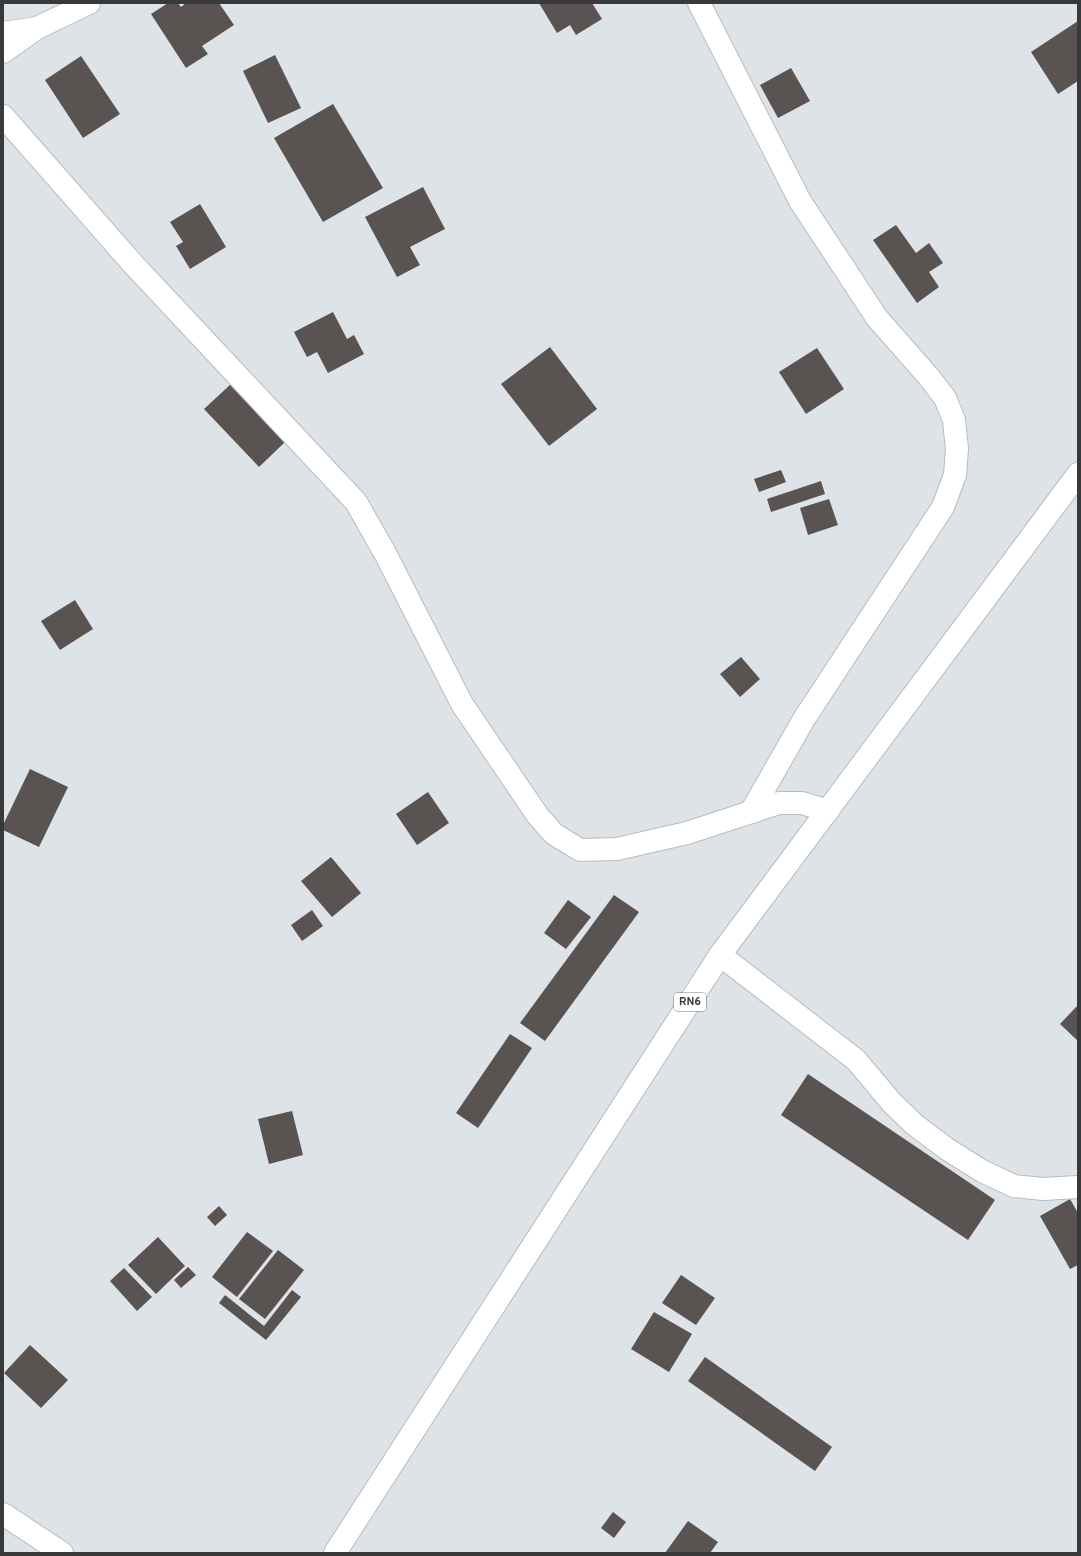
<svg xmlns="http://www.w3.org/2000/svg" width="1081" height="1556" font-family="Overpass,sans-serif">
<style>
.building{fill:#595351}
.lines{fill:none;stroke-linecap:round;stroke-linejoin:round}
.street-casing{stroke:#b8bcc1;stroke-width:24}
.highway-casing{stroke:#b8bcc1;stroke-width:24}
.street{stroke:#fff;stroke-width:22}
.highway{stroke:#fff;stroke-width:22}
.labels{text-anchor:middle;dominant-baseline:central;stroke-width:4;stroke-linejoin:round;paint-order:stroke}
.shield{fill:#fff;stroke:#747476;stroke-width:1}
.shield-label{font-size:11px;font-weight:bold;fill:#38393b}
</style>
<rect width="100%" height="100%" fill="#dee3e8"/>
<g class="building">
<path d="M168,3H178L181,7L186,3H219L234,25L202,46L208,54L186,68L151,14Z"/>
<path d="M539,3H592L602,19L576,35L570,25L557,33Z"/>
<path d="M1078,21V81L1058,94L1031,52Z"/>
<path d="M275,55L301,108L268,123L243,71Z"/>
<path d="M81,56L120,114L83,138L45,80Z"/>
<path d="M791,68L810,101L778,118L760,85Z"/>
<path d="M333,104L383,188L323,222L274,138Z"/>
<path d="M423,187L445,229L410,247L420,265L397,277L365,217Z"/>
<path d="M200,204L226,247L190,269L176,246L183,242L170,222Z"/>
<path d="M896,225L916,253L929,243L943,263L929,272L939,287L917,303L873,240Z"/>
<path d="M333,312L347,339L354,335L364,354L328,373L317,352L307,357L294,332Z"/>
<path d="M550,347L597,409L549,446L501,384Z"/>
<path d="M817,348L844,389L806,414L779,372Z"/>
<path d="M231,384L285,442L259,467L204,409Z"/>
<path d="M781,470L786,482L759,492L754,479Z"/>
<path d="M821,481L825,494L771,512L767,499Z"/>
<path d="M829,499L838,525L808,535L800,508Z"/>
<path d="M75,600L93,629L60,650L41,621Z"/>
<path d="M741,657L760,679L740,697L720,674Z"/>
<path d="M30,769L68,787L39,847L3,830V825Z"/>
<path d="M428,792L449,823L417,845L396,814Z"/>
<path d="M331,857L361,893L332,917L301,881Z"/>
<path d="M614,895L639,912L545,1041L520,1023Z"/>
<path d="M568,900L591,917L566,949L544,933Z"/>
<path d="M312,910L323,926L302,941L291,925Z"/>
<path d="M1078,1005V1041L1060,1024Z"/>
<path d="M510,1034L532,1048L478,1128L456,1113Z"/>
<path d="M808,1074L995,1200L968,1240L781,1115Z"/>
<path d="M292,1111L303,1155L269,1164L258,1119Z"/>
<path d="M1070,1199L1078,1213V1265L1070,1269L1040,1216Z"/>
<path d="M219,1206L227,1215L215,1226L207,1217Z"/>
<path d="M247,1232L273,1251L237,1297L212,1277Z"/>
<path d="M158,1237L185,1266L156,1294L128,1265Z"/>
<path d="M278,1250L304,1270L265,1319L239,1299Z"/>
<path d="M188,1267L196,1275L181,1288L174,1280Z"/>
<path d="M124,1268L152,1297L137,1311L110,1281Z"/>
<path d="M681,1275L715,1298L696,1325L662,1303Z"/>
<path d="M292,1290L301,1297L266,1340L219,1303L225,1295L264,1326Z"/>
<path d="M654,1312L692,1334L669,1372L631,1349Z"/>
<path d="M30,1345L68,1380L41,1408L4,1373Z"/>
<path d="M705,1357L832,1447L815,1471L688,1381Z"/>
<path d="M613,1512L626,1522L614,1538L601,1528Z"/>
<path d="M688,1521L718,1542L710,1553H665Z"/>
</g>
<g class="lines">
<g class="street-casing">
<g id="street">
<path d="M699,3L800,201L877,318L928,376L945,398L954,420L957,449L955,475L943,507L804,719L751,812"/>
<path d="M3,33L37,28L89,3"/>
<path d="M3,52L33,31"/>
<path d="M3,116L133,264L356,502L386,555L462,704L538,816L554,834L580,850L617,849L687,833L779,803H802L828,811"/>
<path d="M720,955L856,1060L892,1103L915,1125L947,1149L982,1171L1014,1186L1043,1189L1078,1187"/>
<path d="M3,1514L62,1553"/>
</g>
</g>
<g class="highway-casing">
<path id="highway" d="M335,1553L720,955L1078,474"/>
</g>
<use href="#street" class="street"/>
<use href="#highway" class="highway"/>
</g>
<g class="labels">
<rect class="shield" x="674" y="993" width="32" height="18" rx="3"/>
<g class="shield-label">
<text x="690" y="1002">RN6</text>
</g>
</g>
<rect width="1081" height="1556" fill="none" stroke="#38393b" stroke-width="8"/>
</svg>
